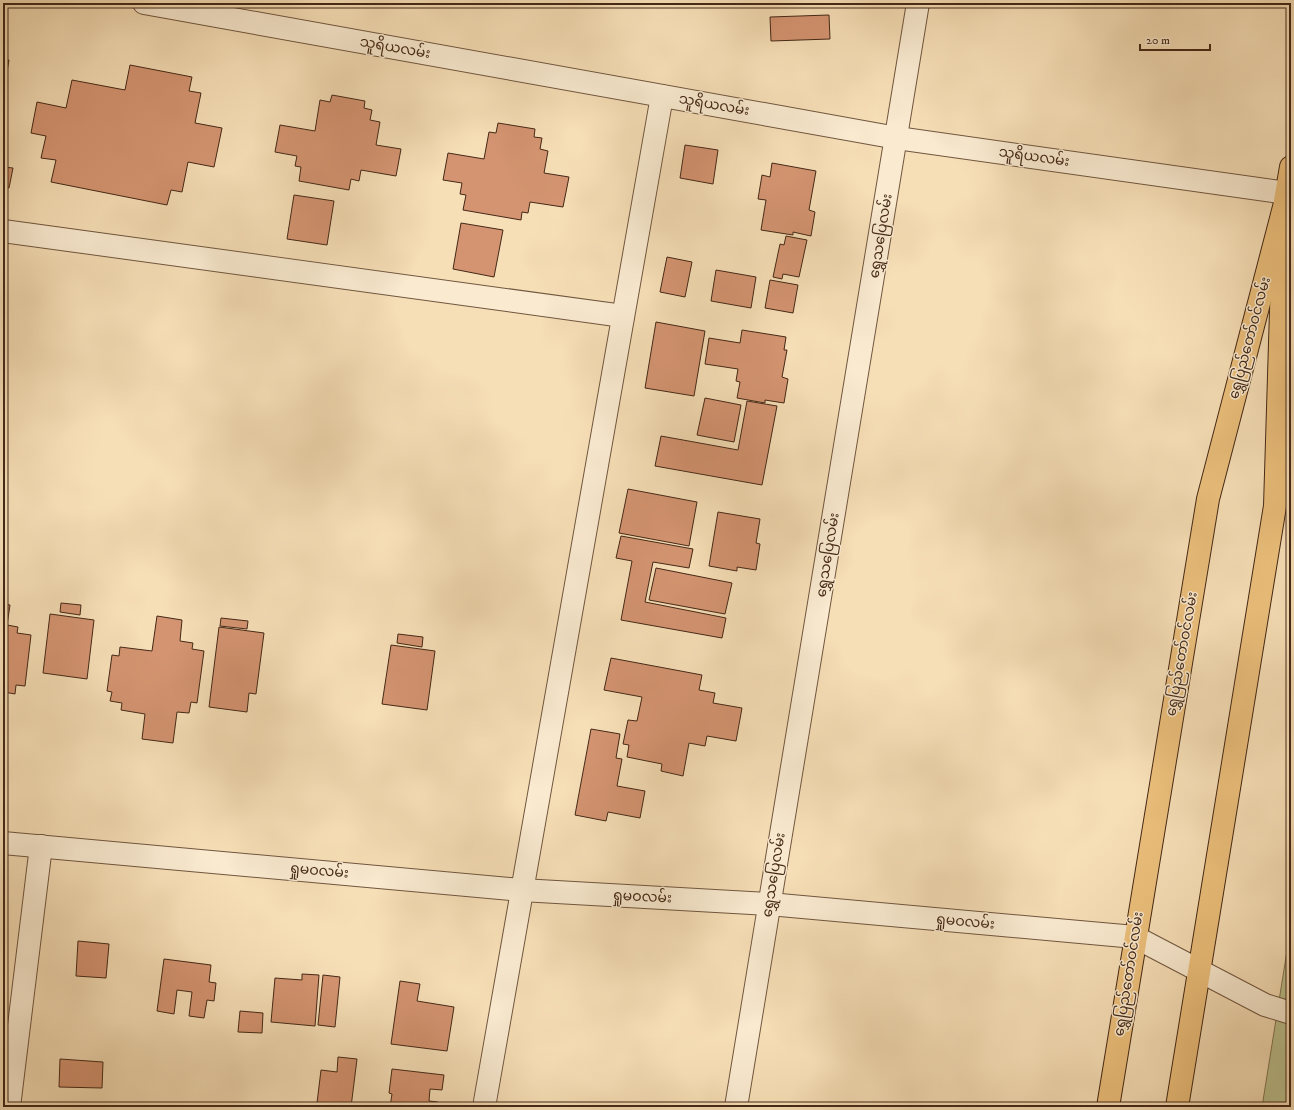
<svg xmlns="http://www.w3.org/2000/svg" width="1294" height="1110" font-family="'IM FELL DW Pica','Noto Sans Myanmar',serif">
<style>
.green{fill:#bbc18e;stroke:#807452}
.building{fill:#d49471;stroke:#442816}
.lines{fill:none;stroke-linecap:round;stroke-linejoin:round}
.minor-casing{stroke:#70563e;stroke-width:24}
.major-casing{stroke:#442816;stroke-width:24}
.minor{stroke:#f9ead0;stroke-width:22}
.major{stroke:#ebbf7b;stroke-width:22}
.labels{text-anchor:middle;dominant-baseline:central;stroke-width:3;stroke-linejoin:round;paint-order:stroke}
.street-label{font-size:14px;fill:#442816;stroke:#f9ead0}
</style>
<rect width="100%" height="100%" fill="#f6deb6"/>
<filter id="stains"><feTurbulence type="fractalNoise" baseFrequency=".005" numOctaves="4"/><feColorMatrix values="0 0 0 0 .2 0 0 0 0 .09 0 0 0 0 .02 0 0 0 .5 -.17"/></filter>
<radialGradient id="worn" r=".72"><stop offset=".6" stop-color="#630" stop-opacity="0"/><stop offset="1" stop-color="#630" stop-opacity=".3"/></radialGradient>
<path class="green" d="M1291,926V1107H1262Z"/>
<g class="building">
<path d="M799,3H815V5Z"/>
<path d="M829,15L830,39L771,41L770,17Z"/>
<path d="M3,59L9,60L3,95Z"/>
<path d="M130,65L192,77L189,91L201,93L195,123L222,128L214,167L188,162L182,192L171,190L167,205L51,182L56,160L41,158L46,136L31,133L37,102L66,108L72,80L125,90Z"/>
<path d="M332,95L365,101L364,108L372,110L370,120L380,122L376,145L401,149L396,176L361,170L359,181L351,179L349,190L299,181L301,167L295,166L297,156L275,152L280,125L315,131L320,100L330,102Z"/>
<path d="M498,123L535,129L534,137L542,138L540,149L548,151L544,173L569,177L563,207L530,202L528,213L522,212L521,220L463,210L466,195L460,194L462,183L443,180L448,153L484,159L489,132L496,133Z"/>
<path d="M685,145L718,150L713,184L680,178Z"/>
<path d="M772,163L816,171L809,210L815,212L811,236L793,232V235L761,230L766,200L758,199L762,175L770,177Z"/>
<path d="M3,167L13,168L9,188L3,187Z"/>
<path d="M294,195L334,201L327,245L287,239Z"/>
<path d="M461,223L503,230L494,277L453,269Z"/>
<path d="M786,236L807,240L799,277L783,274L782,279L773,277L780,244L784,245Z"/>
<path d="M667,257L692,262L685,297L660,292Z"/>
<path d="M716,270L756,277L751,308L711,301Z"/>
<path d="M770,280L798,285L793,313L765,308Z"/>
<path d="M656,322L705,331L694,396L645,388Z"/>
<path d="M742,330L786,337L784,350H787L782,377L788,379L784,403L765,400V403L737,398L740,382L736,381L738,369L705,364L709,338L740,343Z"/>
<path d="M705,398L741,405L734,442L697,435Z"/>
<path d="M747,401L777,406L762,485L655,466L661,436L738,450Z"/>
<path d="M628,489L697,502L689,546L619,533Z"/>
<path d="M718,512L760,519L756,543L760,544L756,570L737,567V571L709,566Z"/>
<path d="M621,536L693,549L689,568L653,562L645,602L726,618L722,638L621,620L632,561L616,558Z"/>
<path d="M656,568L732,583L725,614L649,600Z"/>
<path d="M61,603L81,605L80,615L60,612Z"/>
<path d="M3,604L10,605L7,625L18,627L17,633L31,635L25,686L16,685L15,694L4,692L3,697Z"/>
<path d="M50,614L94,620L87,679L43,673Z"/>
<path d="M157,616L182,620L180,641L193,643L192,649L204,651L197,703L191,702L189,713L177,712L173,743L142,739L145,714L121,710L122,703L110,701L112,692L107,691L112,655L119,656L120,647L152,651Z"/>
<path d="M221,618L248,621L247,629L220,626Z"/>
<path d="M219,627L264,633L256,694L249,693L247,712L209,707Z"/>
<path d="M398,634L423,637L422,647L397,643Z"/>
<path d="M391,645L435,651L427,710L382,704Z"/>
<path d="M611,658L702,675L699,690L715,693L713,703L742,708L736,741L707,736L705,746L689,743L683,776L661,771L662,764L627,757L629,745L623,744L628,720L637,721L642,697L604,690Z"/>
<path d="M591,729L620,734L616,758L622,759L617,786L645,791L640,818L608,812L606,821L575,815Z"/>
<path d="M78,941L109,944L106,978L76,976Z"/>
<path d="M164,959L211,965L209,982L216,983L214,1001L207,1000L204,1018L189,1016L192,992L177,990L174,1014L157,1011Z"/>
<path d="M302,974L319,975L315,1026L271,1022L275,978L302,980Z"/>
<path d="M323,975L340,977L335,1027L318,1025Z"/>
<path d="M400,981L420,984L417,1001L454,1007L447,1051L391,1044Z"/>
<path d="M240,1011L263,1013L262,1033L238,1032Z"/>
<path d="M338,1057L357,1059L351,1107H333V1105L317,1103L321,1070L337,1072Z"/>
<path d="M60,1059L103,1062L102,1088L59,1087Z"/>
<path d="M392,1069L444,1075L442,1090L430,1089L429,1101L438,1102V1107H390L392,1094L389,1093Z"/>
</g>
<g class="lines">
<g class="minor-casing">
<g id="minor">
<path d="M144,3L897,138L1287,193"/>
<path d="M3,231L623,316"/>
<path d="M3,843L521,890L769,904L1135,937L1265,1005L1291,1013"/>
<path d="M9,1107L41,846"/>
<path d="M484,1107L662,96"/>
<path d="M736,1107L918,3"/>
</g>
</g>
<g class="major-casing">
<g id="major">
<path d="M1108,1107L1208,499L1284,207L1291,167"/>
<path d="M1177,1107L1275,506L1283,246"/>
</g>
</g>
<use href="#minor" class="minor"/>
<use href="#major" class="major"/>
</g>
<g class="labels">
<g class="street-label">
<text transform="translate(395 48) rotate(10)">သူရိယလမ်း</text>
<text transform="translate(714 105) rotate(10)">သူရိယလမ်း</text>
<text transform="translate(1034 157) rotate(8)">သူရိယလမ်း</text>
<text transform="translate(881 236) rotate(-81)">ရွှေသပြေလမ်း</text>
<text transform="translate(1250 338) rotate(-75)">ရွှေပြည်တော်ဝင်လမ်း</text>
<text transform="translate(828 555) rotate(-81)">ရွှေသပြေလမ်း</text>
<text transform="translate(1182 654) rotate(-80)">ရွှေပြည်တော်ဝင်လမ်း</text>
<text transform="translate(319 871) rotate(5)">ရှုမဝလမ်း</text>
<text transform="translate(774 875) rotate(-81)">ရွှေသပြေလမ်း</text>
<text transform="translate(642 897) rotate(3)">ရှုမဝလမ်း</text>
<text transform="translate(965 922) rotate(5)">ရှုမဝလမ်း</text>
<text transform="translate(1129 974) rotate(-81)">ရွှေပြည်တော်ဝင်လမ်း</text>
</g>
</g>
<rect width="1294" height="1110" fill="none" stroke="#f6deb6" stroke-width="16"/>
<rect x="4" y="4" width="1286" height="1102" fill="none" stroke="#442816" stroke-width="2"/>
<rect x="8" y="8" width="1278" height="1094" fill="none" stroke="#442816"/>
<path d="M1140 44v6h70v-6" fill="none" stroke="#442816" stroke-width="2"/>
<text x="1146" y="44" font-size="12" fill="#442816" stroke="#f9ead0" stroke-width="3" paint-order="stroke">20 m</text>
<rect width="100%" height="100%" filter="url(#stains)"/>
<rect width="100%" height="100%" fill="url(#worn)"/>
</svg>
